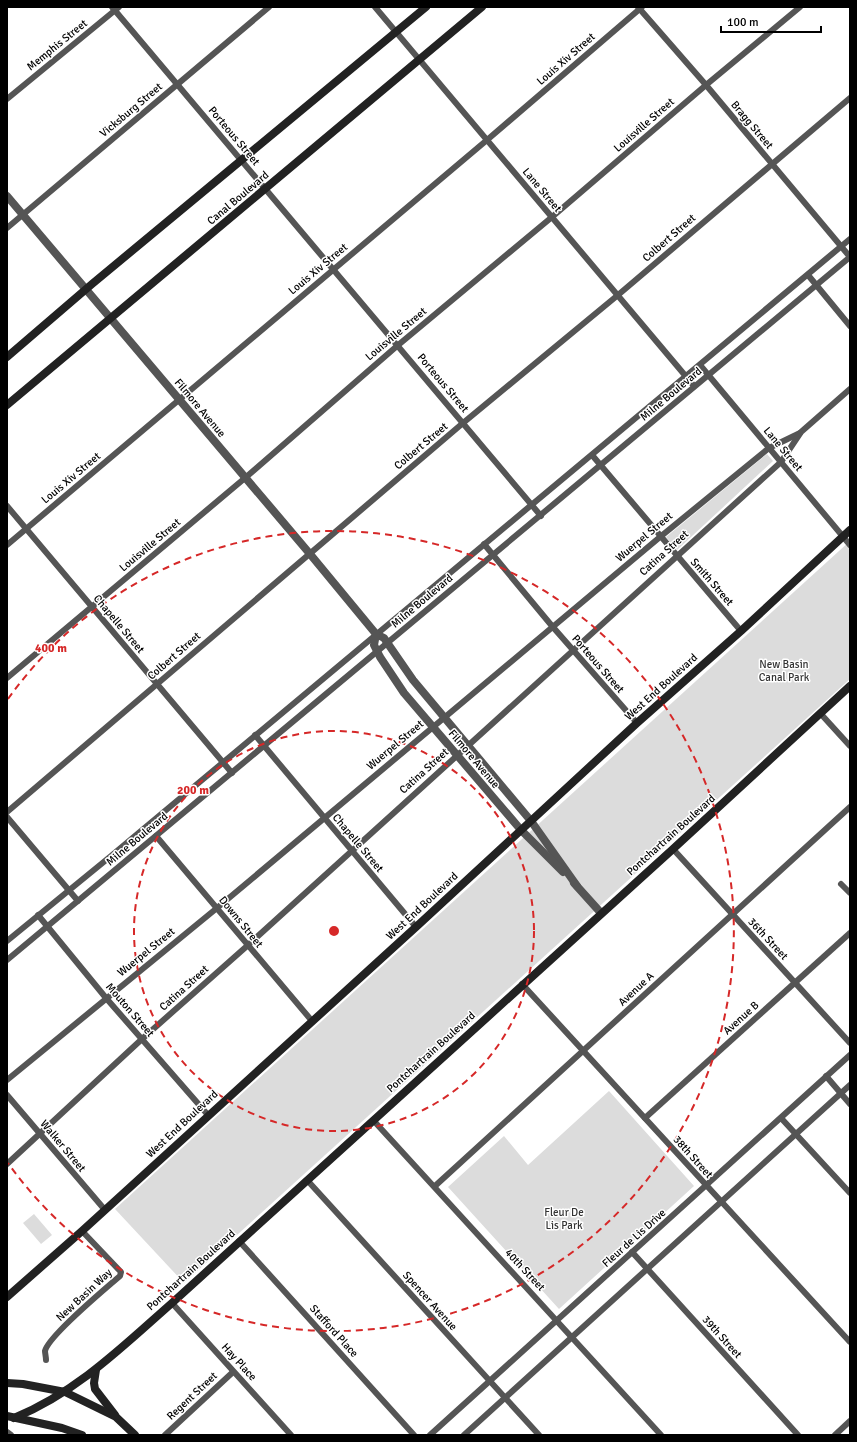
<svg xmlns="http://www.w3.org/2000/svg" width="857" height="1442" font-family="Signika,sans-serif">
<style>
.green{fill:#dcdcdc}
.lines{fill:none;stroke-linecap:round;stroke-linejoin:round}
.minor{stroke:#555;stroke-width:6}
.tertiary{stroke:#555;stroke-width:8}
.secondary{stroke:#222;stroke-width:8}
.ring{fill:none;stroke:#d62828;stroke-width:2;stroke-dasharray:7 5}
.labels{text-anchor:middle;dominant-baseline:central;stroke-width:3;stroke-linejoin:round;paint-order:stroke}
.street-label{font-size:11px;fill:#000;stroke:#fff}
.park-label{font-size:11px;fill:#333;stroke:#fff}
.centre{fill:#d62828;stroke:#fff;stroke-width:2}
.ring-label{font-size:12px;text-anchor:middle;font-weight:bold;fill:#d62828;stroke:#fff;stroke-width:3;stroke-linejoin:round;paint-order:stroke}
</style>
<rect width="100%" height="100%" fill="#fff"/>
<g class="green">
<path d="M767,454L773,461L677,550L666,537Z"/>
<path d="M850,541V679L184,1283L115,1209Z"/>
<path d="M609,1091L694,1186L559,1309L448,1187L504,1136L528,1165Z"/>
<path d="M34,1214L52,1235L41,1244L23,1223Z"/>
</g>
<g class="lines">
<g class="minor">
<path d="M112,7L541,516"/>
<path d="M375,7L694,386"/>
<path d="M638,7L706,85L850,257"/>
<path d="M7,99L119,7"/>
<path d="M7,228L269,7"/>
<path d="M808,275L850,326"/>
<path d="M700,365L850,545"/>
<path d="M592,455L741,631"/>
<path d="M7,506L232,773"/>
<path d="M484,544L552,626L637,723"/>
<path d="M7,545L487,140L642,7"/>
<path d="M7,678L245,478L397,346L552,217L706,85L800,7"/>
<path d="M820,713L850,746"/>
<path d="M255,735L416,927"/>
<path d="M7,812L463,423L618,295L850,98"/>
<path d="M7,817L78,901"/>
<path d="M156,836L312,1021"/>
<path d="M673,849L850,1043"/>
<path d="M841,884L850,893"/>
<path d="M38,915L106,998L208,1115"/>
<path d="M7,941L111,856L850,239"/>
<path d="M7,960L850,257"/>
<path d="M522,984L850,1342"/>
<path d="M826,1076L850,1104"/>
<path d="M7,1080L217,908L660,537L769,448L800,433"/>
<path d="M7,1095L105,1210"/>
<path d="M645,1118L850,933"/>
<path d="M781,1118L850,1193"/>
<path d="M373,1120L661,1435"/>
<path d="M7,1164L142,1039L247,946L781,462L801,432L850,389"/>
<path d="M307,1180L539,1435"/>
<path d="M435,1186L850,807"/>
<path d="M239,1241L414,1435"/>
<path d="M632,1252L798,1435"/>
<path d="M172,1303L291,1435"/>
<path d="M46,1360C46,1357 45,1353 45,1351C48,1337 107,1287 120,1276L121,1272L82,1231"/>
<path d="M7,1432L11,1435"/>
<path d="M165,1435L233,1372"/>
<path d="M430,1435L850,1055"/>
<path d="M464,1435L850,1085"/>
<path d="M835,1435L850,1421"/>
</g>
<g class="tertiary">
<path d="M7,196L310,554L376,634L384,638L413,680L531,821L577,886"/>
<path d="M376,634L374,645L380,657L404,693L521,830L563,872"/>
<path d="M574,883L601,913"/>
</g>
<g class="secondary">
<path d="M7,357L92,284L426,7"/>
<path d="M7,405L482,7"/>
<path d="M7,1297L82,1231L416,927L637,723L741,631L850,530"/>
<path d="M96,1370L94,1383L95,1389L115,1415"/>
<path d="M7,1383L23,1384L65,1392L116,1417L135,1435"/>
<path d="M7,1416L62,1428L82,1435"/>
<path d="M14,1418C77,1392 122,1347 172,1303L673,849L850,686"/>
</g>
</g>
<g class="ring">
<circle cx="334" cy="931" r="200"/>
<path d="M8 699A400 400 0 1 1 8 1163"/>
</g>
<g class="labels">
<g class="street-label">
<text transform="translate(57 45) rotate(-39)">Memphis Street</text>
<text transform="translate(566 59) rotate(-41)">Louis Xiv Street</text>
<text transform="translate(131 110) rotate(-40)">Vicksburg Street</text>
<text transform="translate(644 125) rotate(-41)">Louisville Street</text>
<text transform="translate(752 125) rotate(50)">Bragg Street</text>
<text transform="translate(234 136) rotate(50)">Porteous Street</text>
<text transform="translate(542 190) rotate(50)">Lane Street</text>
<text transform="translate(238 198) rotate(-40)">Canal Boulevard</text>
<text transform="translate(669 238) rotate(-41)">Colbert Street</text>
<text transform="translate(318 269) rotate(-40)">Louis Xiv Street</text>
<text transform="translate(396 334) rotate(-40)">Louisville Street</text>
<text transform="translate(443 383) rotate(50)">Porteous Street</text>
<text transform="translate(671 394) rotate(-40)">Milne Boulevard</text>
<text transform="translate(200 408) rotate(50)">Filmore Avenue</text>
<text transform="translate(421 446) rotate(-40)">Colbert Street</text>
<text transform="translate(783 449) rotate(50)">Lane Street</text>
<text transform="translate(71 478) rotate(-40)">Louis Xiv Street</text>
<text transform="translate(644 537) rotate(-40)">Wuerpel Street</text>
<text transform="translate(150 545) rotate(-40)">Louisville Street</text>
<text transform="translate(664 553) rotate(-42)">Catina Street</text>
<text transform="translate(712 582) rotate(49)">Smith Street</text>
<text transform="translate(422 601) rotate(-40)">Milne Boulevard</text>
<text transform="translate(119 624) rotate(50)">Chapelle Street</text>
<text transform="translate(174 656) rotate(-41)">Colbert Street</text>
<text transform="translate(598 664) rotate(49)">Porteous Street</text>
<text transform="translate(661 687) rotate(-42)">West End Boulevard</text>
<text transform="translate(395 745) rotate(-40)">Wuerpel Street</text>
<text transform="translate(474 759) rotate(50)">Filmore Avenue</text>
<text transform="translate(424 771) rotate(-42)">Catina Street</text>
<text transform="translate(671 835) rotate(-42)">Pontchartrain Boulevard</text>
<text transform="translate(137 839) rotate(-40)">Milne Boulevard</text>
<text transform="translate(358 843) rotate(50)">Chapelle Street</text>
<text transform="translate(422 906) rotate(-43)">West End Boulevard</text>
<text transform="translate(241 922) rotate(51)">Downs Street</text>
<text transform="translate(768 939) rotate(47)">36th Street</text>
<text transform="translate(146 952) rotate(-39)">Wuerpel Street</text>
<text transform="translate(184 988) rotate(-42)">Catina Street</text>
<text transform="translate(636 989) rotate(-43)">Avenue A</text>
<text transform="translate(130 1010) rotate(49)">Mouton Street</text>
<text transform="translate(741 1018) rotate(-42)">Avenue B</text>
<text transform="translate(431 1052) rotate(-42)">Pontchartrain Boulevard</text>
<text transform="translate(182 1124) rotate(-43)">West End Boulevard</text>
<text transform="translate(63 1146) rotate(50)">Walker Street</text>
<text transform="translate(693 1157) rotate(48)">38th Street</text>
<text transform="translate(634 1238) rotate(-42)">Fleur de Lis Drive</text>
<text transform="translate(191 1270) rotate(-42)">Pontchartrain Boulevard</text>
<text transform="translate(525 1270) rotate(47)">40th Street</text>
<text transform="translate(84 1295) rotate(-43)">New Basin Way</text>
<text transform="translate(430 1301) rotate(48)">Spencer Avenue</text>
<text transform="translate(334 1331) rotate(48)">Stafford Place</text>
<text transform="translate(722 1337) rotate(48)">39th Street</text>
<text transform="translate(239 1362) rotate(48)">Hay Place</text>
<text transform="translate(192 1396) rotate(-43)">Regent Street</text>
</g>
<g class="park-label">
<text x="784" y="664">New Basin<tspan x="784" dy="13">Canal Park</tspan></text>
<text x="564" y="1212">Fleur De<tspan x="564" dy="13">Lis Park</tspan></text>
</g>
</g>
<circle cx="334" cy="931" r="6" class="centre"/>
<g class="ring-label">
<text x="51" y="652">400 m</text>
<text x="193" y="794">200 m</text>
</g>
<rect width="857" height="1442" fill="none" stroke="#000000" stroke-width="16"/>
<path d="M721 26v6h100v-6" fill="none" stroke="#000000" stroke-width="2"/>
<text x="727" y="26" font-size="12" fill="#000000" stroke="#ffffff" stroke-width="3" paint-order="stroke">100 m</text>
</svg>
